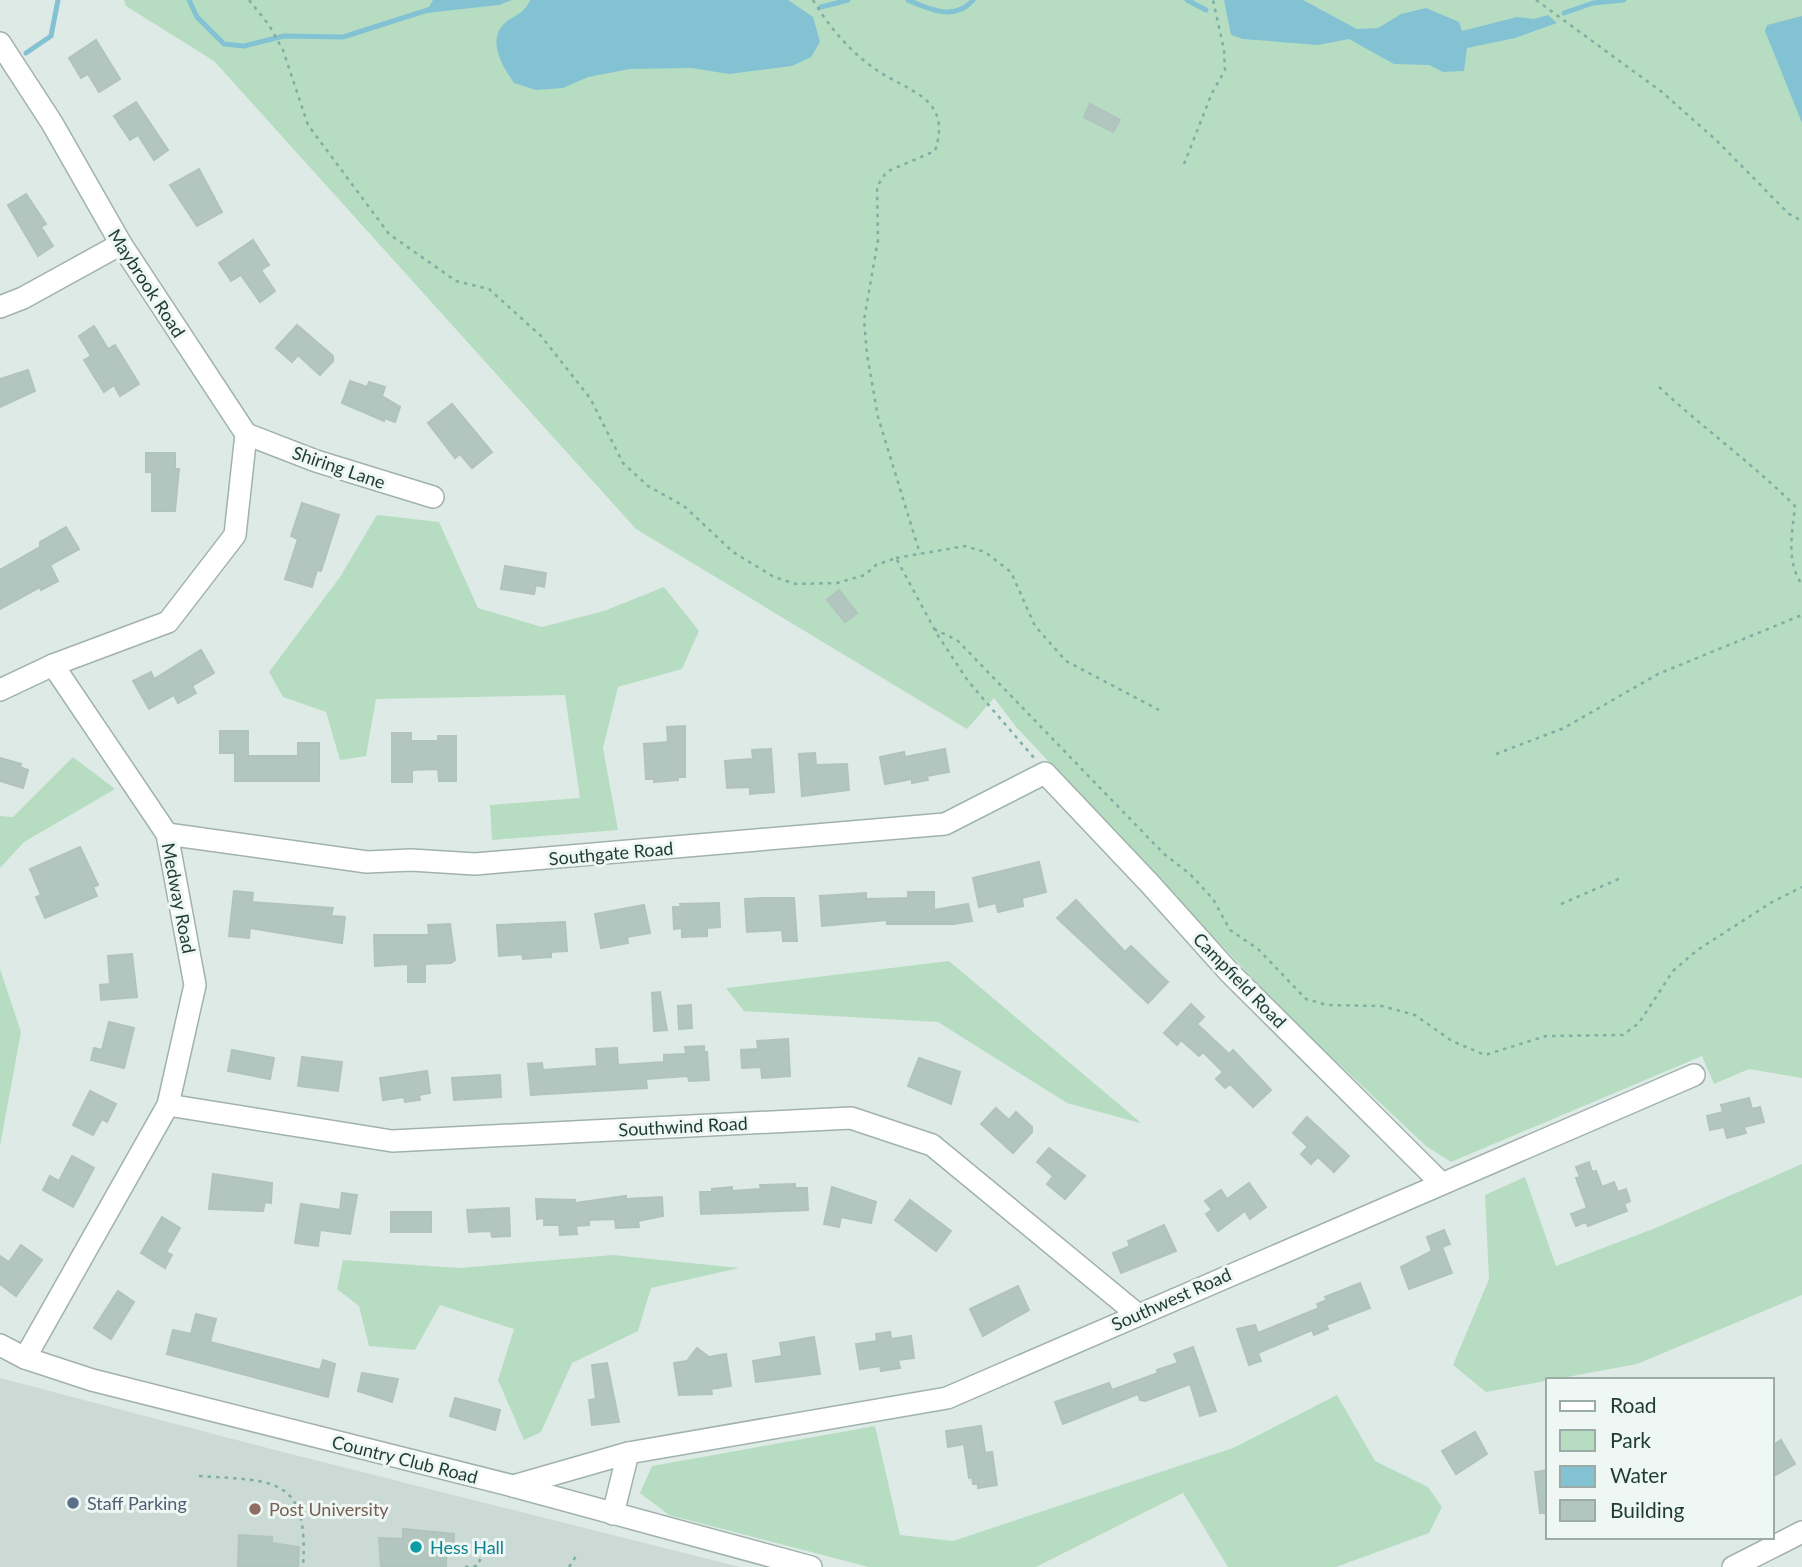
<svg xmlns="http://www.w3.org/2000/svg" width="1802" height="1567" font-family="Lato,sans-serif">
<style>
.built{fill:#ccdad5}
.green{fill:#b6ddc2}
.water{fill:#83c2d3}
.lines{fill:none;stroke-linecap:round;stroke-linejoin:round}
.stream{stroke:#83c2d3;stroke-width:5}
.building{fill:#b3c5bf;stroke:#b0c4bd;stroke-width:2}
.minor-casing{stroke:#a1b2ad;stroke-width:24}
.path{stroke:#7dafa2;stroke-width:2.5;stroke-dasharray:3.5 5;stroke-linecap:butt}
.minor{stroke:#fff;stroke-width:21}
.service-dot{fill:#5c6f8a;stroke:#eef7f3;stroke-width:2.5}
.education-dot{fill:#8d6e63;stroke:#eef7f3;stroke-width:2.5}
.culture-dot{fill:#0f9aa8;stroke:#eef7f3;stroke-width:2.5}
.labels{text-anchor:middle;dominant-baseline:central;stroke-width:6;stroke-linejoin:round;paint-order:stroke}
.street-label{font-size:18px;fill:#1f3b35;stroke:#eef7f3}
.service-label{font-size:18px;fill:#4e5e75;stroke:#eef7f3;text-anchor:start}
.education-label{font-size:18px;fill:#785e54;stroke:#eef7f3;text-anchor:start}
.culture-label{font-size:18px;fill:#0d838f;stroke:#eef7f3;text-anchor:start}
</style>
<rect width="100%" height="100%" fill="#deeae6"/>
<path class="built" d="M0,1378L279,1451L740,1567H0Z"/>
<g class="green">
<path d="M124,0H1802V1078L1749,1069L1714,1084L1702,1056L1451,1162L1426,1146L1292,1020L1017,728L994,698L967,729L636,529L214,61L126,6Z"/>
<path d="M377,515L439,522L478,608L542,627L604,611L664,587L699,631L682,669L618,687L603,748L618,830L492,840L490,805L580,798L565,695L376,699L366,756L340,760L326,712L283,697L269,672L340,577Z"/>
<path d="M73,757L115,789L24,842L0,868V816L13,817Z"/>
<path d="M949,961L1140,1122V1123L1067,1103L938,1022L744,1011L726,988Z"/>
<path d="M0,969L21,1032L0,1146Z"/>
<path d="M1802,1164V1295L1637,1364L1486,1392L1453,1365L1489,1279L1485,1195L1525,1177L1556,1266L1658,1227Z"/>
<path d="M613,1255L739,1268L651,1288L638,1331L572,1363L541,1432L524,1440L498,1380L514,1329L440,1305L415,1350L369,1346L359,1306L337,1289L343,1260L459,1268Z"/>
<path d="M1337,1395L1375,1461L1428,1487L1442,1507L1429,1533L1336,1567H1228L1183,1493L1036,1567H869L669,1515L640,1493L652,1466L875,1426L900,1535L953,1541L1233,1448Z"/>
</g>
<g class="water">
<path d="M433,0H512L499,5L426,13Z"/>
<path d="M530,0H788L813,17L820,42L811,57L792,66L729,74L692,68L630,69L588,77L563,88L536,90L514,83C501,64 484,36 510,19C519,14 526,10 530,0Z"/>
<path d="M1224,0H1303L1357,29L1378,28L1401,14L1426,8L1459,22L1462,31L1517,17L1534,19L1548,15L1557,23L1515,38L1467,48L1464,71L1443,72L1429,65L1394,64L1349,39L1318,45L1243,39L1231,35Z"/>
<path d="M1802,16V123L1765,31L1767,25Z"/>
</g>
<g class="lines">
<g class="stream">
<path d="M189,0L197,17L224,44L244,46L284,36L343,37L431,9"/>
<path d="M908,0C930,10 955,21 973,0"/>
<path d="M1187,0L1206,10"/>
<path d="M821,7L848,0"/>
<path d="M1564,13L1593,3L1624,0"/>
<path d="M26,53L51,36L58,0"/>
</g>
</g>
<g class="building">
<path d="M96,40L120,79L99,92L88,74L81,78L69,58Z"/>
<path d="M136,102L168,150L154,160L138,135L130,140L114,116Z"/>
<path d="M1090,104L1120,120L1113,132L1084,117Z"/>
<path d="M199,169L222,212L197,226L170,185Z"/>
<path d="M26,194L46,224L41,227L53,246L38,256L8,205Z"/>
<path d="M253,240L269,265L261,270L275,291L260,302L241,275L231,281L219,263Z"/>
<path d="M297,325L333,356V361L320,375L298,355L292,362L276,348Z"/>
<path d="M94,326L108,349L115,345L139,384L120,396L114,385L104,392L84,360L91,356L79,336Z"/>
<path d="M28,370L35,391L0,407V379Z"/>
<path d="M350,381L367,387L369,382L385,387L382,396L400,407L395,422L384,418V421L342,403Z"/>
<path d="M452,404L492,452L472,468L460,454L455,458L428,423Z"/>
<path d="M146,453H175V469H179L175,511H152V472H146Z"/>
<path d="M302,503L339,515L321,571L317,570L312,587L285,579L298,539L291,536Z"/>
<path d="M66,527L79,549L50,565L58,581L41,590L40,587L0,609V570L40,547V542Z"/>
<path d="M505,566L546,573L544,587L536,585L534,594L501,589Z"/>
<path d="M839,590L857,613L845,622L827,600Z"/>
<path d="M201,650L214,673L192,686L196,693L178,703L174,695L149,709L133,681L151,672L154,679Z"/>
<path d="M685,726V777H678V780L654,782V779H646L644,744L668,742L667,727Z"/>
<path d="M220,731H248V756H298V743H319V781H235V753H220Z"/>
<path d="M392,733H411V741H438V736H456V781H439L438,769L412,770V782H392Z"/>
<path d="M771,749L774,792L750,794V787L727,788L725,761L753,759L752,750Z"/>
<path d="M945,749L949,772L927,776L928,780L912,783V779L885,784L880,757L904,752L905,757Z"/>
<path d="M815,753L816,765L847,764L849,790L802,796L799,754Z"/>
<path d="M0,758L21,764L20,767L28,770L23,788L0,781Z"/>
<path d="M80,847L98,885L93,887L97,896L45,918L36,897L41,895L30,869Z"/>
<path d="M1039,862L1046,892L1022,898L1023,906L998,912L996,903L979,907L973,878Z"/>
<path d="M234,891L253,893L252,902L333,908L331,916L345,917L342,943L250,928L249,938L229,936Z"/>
<path d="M908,892H934V910L968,904L972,921L954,924H887V920L822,926L820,896L866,893V899L908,898Z"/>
<path d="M763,898H794L797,941H783L782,930L747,932L745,899Z"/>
<path d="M1076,900L1125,952L1131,946L1168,982L1148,1003L1057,918Z"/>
<path d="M719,903L720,927L707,928V936L682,937V928L674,929L673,907H681L680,904Z"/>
<path d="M644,905L650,933L627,937L628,943L601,948L595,914Z"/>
<path d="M565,922L567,951L551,952V957L523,959L522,954L499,956L497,925Z"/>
<path d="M450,924L455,960L451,963L425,964V982H408V964L375,966L374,935H429L428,925Z"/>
<path d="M132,954L137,997L101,1000L100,985L110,984L108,956Z"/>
<path d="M660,992L667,1030L654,1031L652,993Z"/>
<path d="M1191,1004L1204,1017L1197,1024L1229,1054L1233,1050L1271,1090L1253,1107L1230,1084L1225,1088L1216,1079L1223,1072L1203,1052L1199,1056L1181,1040L1177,1045L1164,1033Z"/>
<path d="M691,1005L692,1028L679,1029L678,1006Z"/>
<path d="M109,1022L134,1028L124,1068L91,1060L94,1048L102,1050Z"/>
<path d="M788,1039L790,1076L762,1078L761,1067L742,1068L741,1050L758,1049L757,1041Z"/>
<path d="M704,1046V1052H707L709,1080L689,1081L688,1076L646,1079L647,1088L531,1095L528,1064L542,1063L543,1070L597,1066L596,1049L617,1048L618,1065L664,1062V1055L686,1054L685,1047Z"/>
<path d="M232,1050L274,1058L270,1079L228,1071Z"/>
<path d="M302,1057L342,1062L338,1091L298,1086Z"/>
<path d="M919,1058L960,1072L951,1104L908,1086Z"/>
<path d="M427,1071L430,1093L419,1095L420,1100L405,1102L404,1097L383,1100L380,1078Z"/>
<path d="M500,1075L501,1097L454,1100L452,1078Z"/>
<path d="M90,1091L116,1104L107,1122L102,1119L93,1135L73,1125Z"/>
<path d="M1749,1098L1752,1109L1760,1107L1764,1122L1744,1127L1746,1133L1727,1138L1724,1127L1710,1130L1707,1116L1723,1112L1721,1105Z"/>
<path d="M996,1108L1009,1120L1016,1112L1032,1127V1132L1013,1153L981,1124Z"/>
<path d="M1307,1117L1349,1156L1334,1172L1318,1157L1311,1164L1301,1154L1308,1147L1293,1133Z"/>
<path d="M1049,1148L1085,1176L1065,1199L1047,1184L1053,1176L1037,1162Z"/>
<path d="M72,1156L94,1168L73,1207L43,1190L50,1176L59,1181Z"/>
<path d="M1589,1162L1592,1172L1596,1171L1602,1187L1614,1182L1618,1192L1626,1189L1630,1201L1624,1204L1627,1211L1588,1226L1586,1222L1576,1226L1571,1214L1587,1208L1576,1178L1580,1177L1576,1167Z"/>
<path d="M213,1174L272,1183L271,1203L265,1202L263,1211L209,1209Z"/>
<path d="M1249,1183L1266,1207L1250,1219L1245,1211L1218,1231L1206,1214L1212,1210L1205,1201L1221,1190L1227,1199Z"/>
<path d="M795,1184V1188H807L808,1210L701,1214L700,1192H712V1189L732,1187V1191L761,1189L760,1185Z"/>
<path d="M832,1187L876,1202L871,1223L841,1217L839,1227L824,1224Z"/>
<path d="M342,1193L357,1195L350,1234L320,1230L318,1246L295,1243L301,1204L340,1210Z"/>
<path d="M626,1196V1199L662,1197L663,1216L638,1221L639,1227L616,1228L615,1219L589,1220V1225L576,1226L577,1234L560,1235L559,1225H544V1218L537,1219L536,1199L575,1200V1203Z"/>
<path d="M910,1200L951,1231L936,1251L895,1220Z"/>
<path d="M509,1208L510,1236L492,1237L491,1231L469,1232L467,1210Z"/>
<rect x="391" y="1212" width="40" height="20"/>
<path d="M162,1217L180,1228L166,1252L172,1255L165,1268L141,1253Z"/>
<path d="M1164,1225L1176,1251L1121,1273L1113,1253L1130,1246L1128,1241Z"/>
<path d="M1444,1230L1450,1244L1442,1247L1452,1273L1409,1289L1401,1267L1432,1251L1427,1237Z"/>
<path d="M21,1245L42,1260L16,1296L0,1284V1256L9,1262Z"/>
<path d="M1360,1283L1370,1308L1326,1325L1328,1329L1314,1335L1312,1330L1258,1353L1261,1361L1249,1365L1237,1329L1255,1325L1258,1333L1319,1308L1317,1304L1327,1300L1325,1297Z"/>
<path d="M1018,1286L1029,1310L983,1336L970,1309Z"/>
<path d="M118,1291L134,1302L111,1339L94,1328Z"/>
<path d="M196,1314L216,1319L210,1342L320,1370L323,1360L335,1364L328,1397L167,1354L173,1330L191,1334Z"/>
<path d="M890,1332L891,1339L911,1336L914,1358L898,1360L900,1368L881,1371L880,1366L860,1369L856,1344L877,1341L876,1334Z"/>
<path d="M814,1337L820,1374L756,1382L753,1361L782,1356L780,1343Z"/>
<path d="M1193,1347L1216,1411L1200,1416L1190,1384L1145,1401L1140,1400L1138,1394L1063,1424L1055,1402L1109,1383L1112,1390L1158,1373L1157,1370L1178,1363L1174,1354Z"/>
<path d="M697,1348L709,1357L726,1354L731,1386L711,1389L712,1394L679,1395L674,1363L687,1361Z"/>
<path d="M607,1363L619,1422L592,1425L589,1400L596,1399L592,1365Z"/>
<path d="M362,1373L398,1379L392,1402L358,1391Z"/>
<path d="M455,1398L500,1410L495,1430L450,1416Z"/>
<path d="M981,1426L985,1453L992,1452L997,1485L978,1488V1484H973L972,1477L969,1478L964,1444L948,1447L946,1431Z"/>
<path d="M1475,1432L1487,1454L1456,1474L1442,1451Z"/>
<path d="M1781,1440L1795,1464L1772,1477V1446Z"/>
<path d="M1548,1470V1513H1540L1535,1472Z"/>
<path d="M403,1529L454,1534L453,1555H446V1567H381L379,1538L403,1539Z"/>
<path d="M239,1535L272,1537V1543L299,1547L298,1567H238Z"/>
</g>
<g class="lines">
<g class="minor-casing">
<g id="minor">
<path d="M0,43L52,123L121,244L246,434L235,535L168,622L53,665L0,690"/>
<path d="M0,307L23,298L121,244"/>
<path d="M246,434L316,461L433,497"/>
<path d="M167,834L367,862L411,860L475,864L945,824L1045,773L1151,885L1229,972L1440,1182"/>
<path d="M168,1105L392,1141L851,1118L932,1145L1137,1314"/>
<path d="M0,1345L25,1358L92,1380L513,1486L811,1567"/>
<path d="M25,1358L168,1105L195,985L167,834L53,665"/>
<path d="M513,1486L628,1453L947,1398L1694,1075"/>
<path d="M613,1514L628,1453"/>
<path d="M1733,1567L1802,1532"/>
</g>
</g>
<g class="path">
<path d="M249,0L269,25L283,50L308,125L389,234L456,281L489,289L541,336L590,398L623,463L648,486L684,506L733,552L774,577L796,584L837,583L865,575L876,565L896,558L937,634L968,681L1035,759"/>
<path d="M813,0C829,27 851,53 878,71C912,93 952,99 935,151L886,172L877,187L878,240L864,320L867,354L878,417L920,554"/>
<path d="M1536,0L1662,92L1717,141L1789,214L1802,221"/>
<path d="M1184,164L1212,93L1225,70L1224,50L1213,0"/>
<path d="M1659,387C1703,428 1752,463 1795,506C1792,535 1786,560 1802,585"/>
<path d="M896,558L965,546L985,552L1011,572L1035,626L1066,661L1159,710"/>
<path d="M934,629L957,640L1164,854L1190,874L1213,899L1230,930L1258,949L1306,999L1327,1005L1382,1006L1415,1015L1452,1041L1485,1055L1546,1036L1623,1035L1639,1023L1673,971L1696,951L1772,902L1802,887"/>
<path d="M1496,754L1564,728L1658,674L1802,615"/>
<path d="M1561,904L1621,878"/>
<path d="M199,1476C275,1481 309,1476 303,1567"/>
<path d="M465,1567L478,1566L486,1541"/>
<path d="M569,1567L576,1556"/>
</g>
<use href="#minor" class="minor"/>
</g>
<circle class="service-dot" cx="73" cy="1503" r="7"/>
<circle class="education-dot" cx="255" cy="1509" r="7"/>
<circle class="culture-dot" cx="416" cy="1547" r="7"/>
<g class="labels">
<g class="street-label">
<text transform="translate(147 283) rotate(57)">Maybrook Road</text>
<text transform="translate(339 467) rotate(19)">Shiring Lane</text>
<text transform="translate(611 853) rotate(-5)">Southgate Road</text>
<text transform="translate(179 898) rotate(79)">Medway Road</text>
<text transform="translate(1240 980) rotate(46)">Campfield Road</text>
<text transform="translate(683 1126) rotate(-3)">Southwind Road</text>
<text transform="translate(1171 1299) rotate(-24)">Southwest Road</text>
<text transform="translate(405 1459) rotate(14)">Country Club Road</text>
</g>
<g class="service-label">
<text x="87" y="1503">Staff Parking</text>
</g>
<g class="education-label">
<text x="269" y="1509">Post University</text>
</g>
<g class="culture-label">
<text x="430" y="1547">Hess Hall</text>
</g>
</g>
<rect x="1546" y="1378" width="228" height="161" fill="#eef7f3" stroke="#9baca7" stroke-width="2"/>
<rect x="1560" y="1401" width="35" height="10" fill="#ffffff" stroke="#9baca7" stroke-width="2"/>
<text x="1610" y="1413" font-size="21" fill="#1f3b35">Road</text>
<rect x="1560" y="1430" width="35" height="21" fill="#b6ddc2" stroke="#9baca7" stroke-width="2"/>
<text x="1610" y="1448" font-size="21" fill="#1f3b35">Park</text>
<rect x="1560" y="1466" width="35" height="21" fill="#83c2d3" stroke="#9baca7" stroke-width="2"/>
<text x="1610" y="1483" font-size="21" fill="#1f3b35">Water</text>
<rect x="1560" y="1500" width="35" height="21" fill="#b3c5bf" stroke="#9baca7" stroke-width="2"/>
<text x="1610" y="1518" font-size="21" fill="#1f3b35">Building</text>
</svg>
